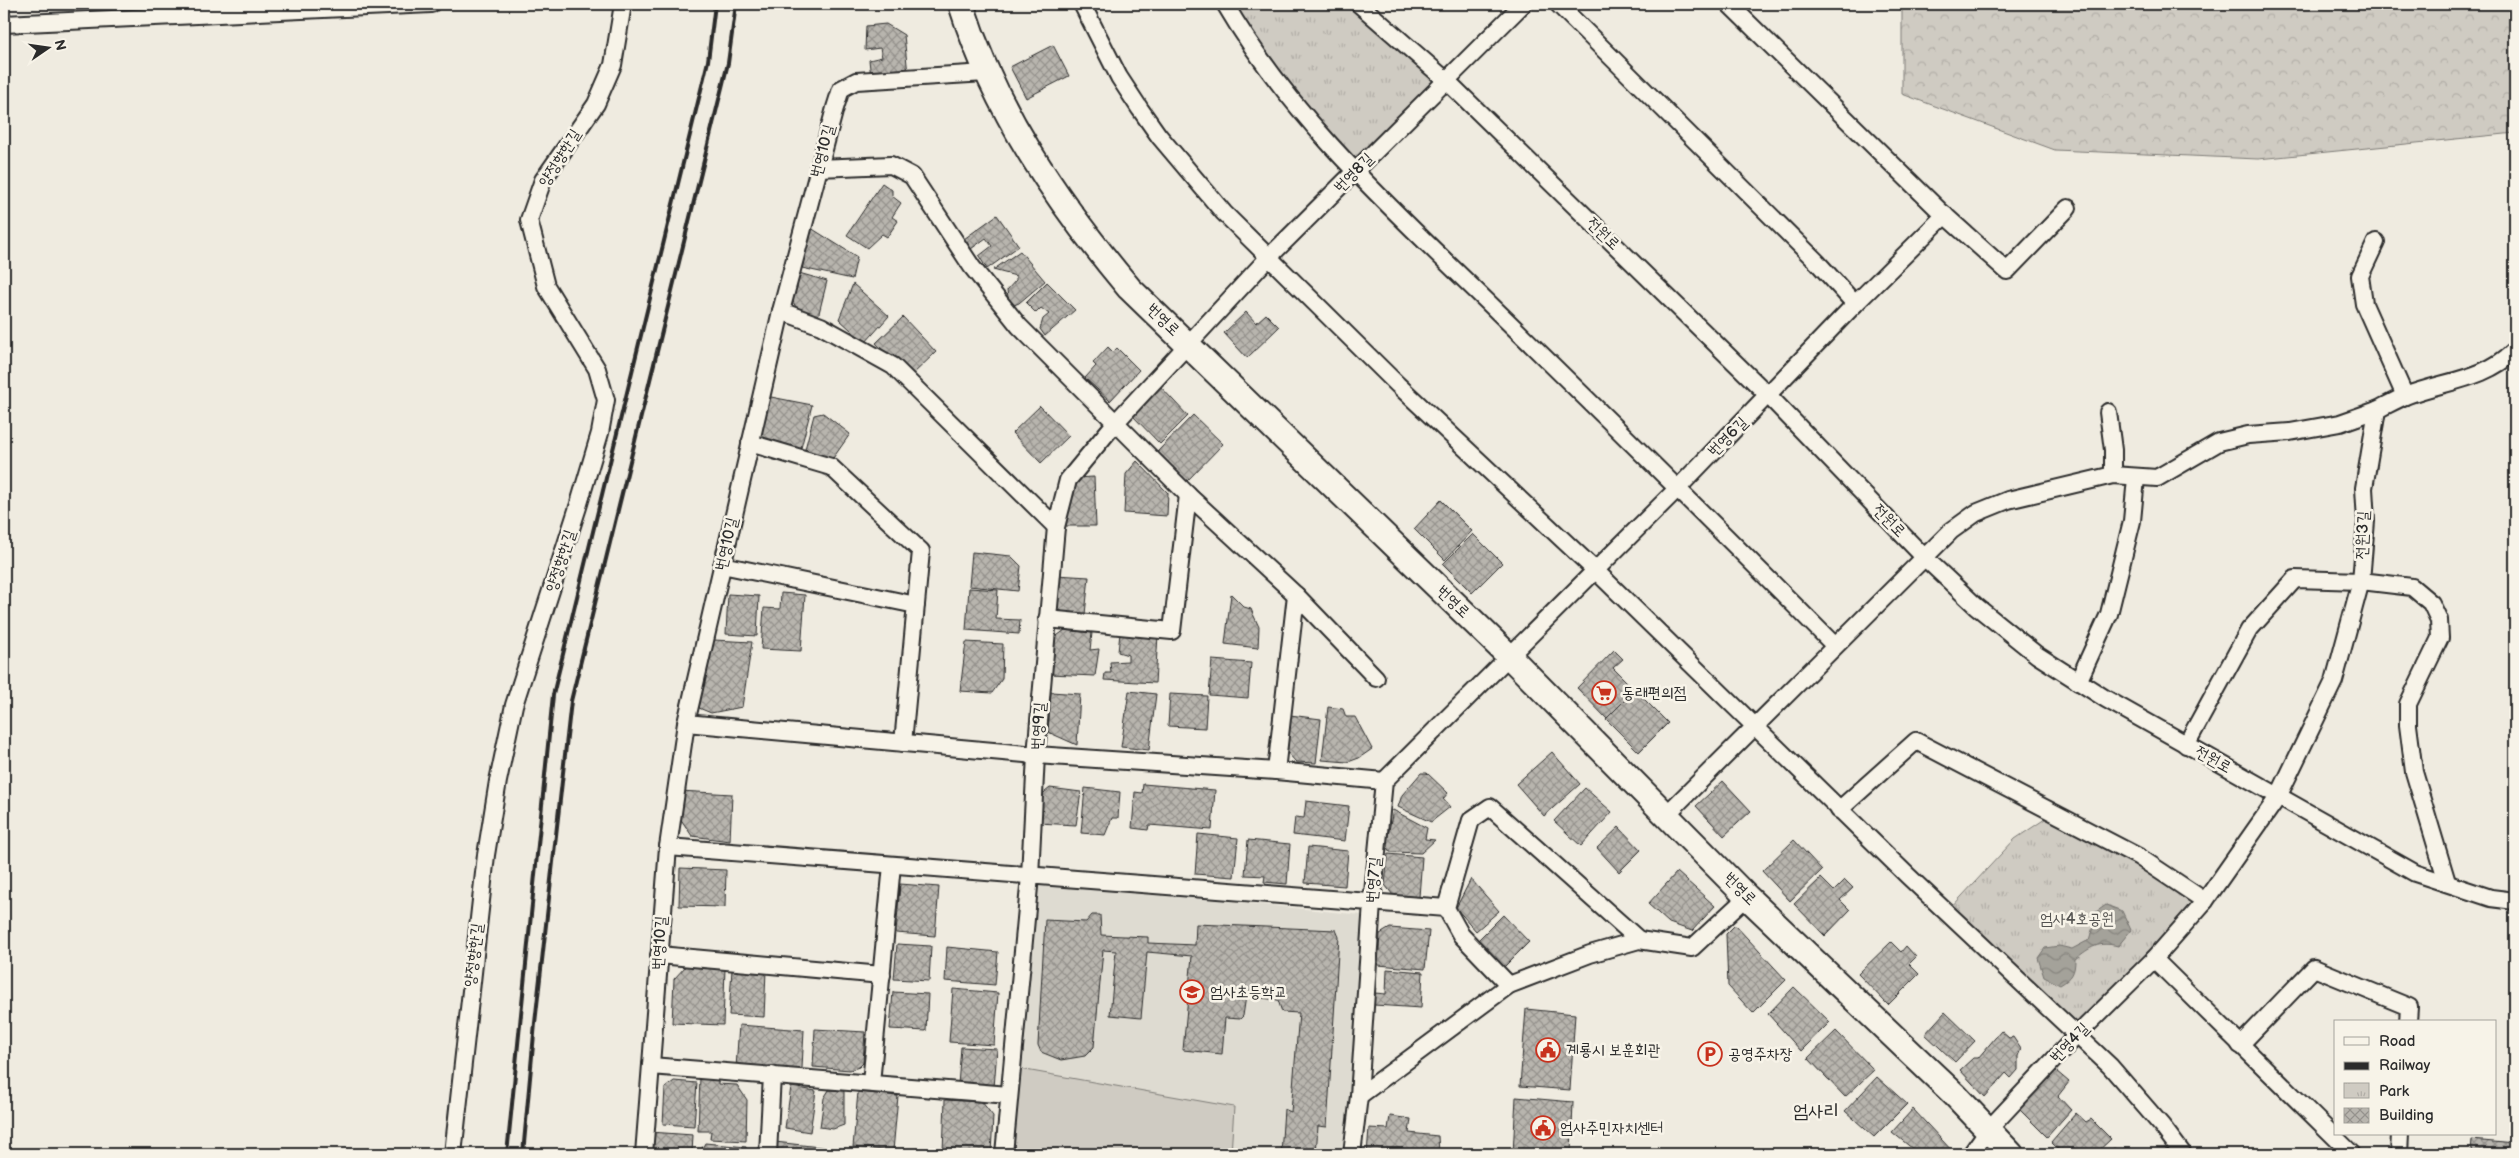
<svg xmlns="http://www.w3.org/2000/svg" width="2519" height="1158" font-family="'Balsamiq Sans','Poor Story',sans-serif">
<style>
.built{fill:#dedbd1}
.grass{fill:#cfcbc2;stroke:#7d7b76}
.forest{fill:url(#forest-crowns);stroke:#7d7b76}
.park{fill:url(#park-tufts);stroke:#7d7b76}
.water{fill:url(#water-waves);stroke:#74726e}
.building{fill:url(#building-cross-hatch);stroke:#2b2b2b}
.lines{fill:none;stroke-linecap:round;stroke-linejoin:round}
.street-casing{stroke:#2b2b2b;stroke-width:20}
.secondary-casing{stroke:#2b2b2b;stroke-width:28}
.street{stroke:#f7f3e8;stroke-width:16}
.secondary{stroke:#f7f3e8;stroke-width:24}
.rail{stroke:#2b2b2b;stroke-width:4}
.labels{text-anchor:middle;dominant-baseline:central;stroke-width:5;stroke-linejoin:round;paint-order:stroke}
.street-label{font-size:16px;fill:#2b2b2b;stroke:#f7f3e8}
.poi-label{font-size:16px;fill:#2b2b2b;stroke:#f7f3e8;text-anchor:start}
.park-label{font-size:16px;fill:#545351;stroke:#f7f3e8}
.quarter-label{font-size:19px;fill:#2b2b2b;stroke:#f7f3e8}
</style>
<defs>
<pattern id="forest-crowns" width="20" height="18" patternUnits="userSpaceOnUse" patternTransform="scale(1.25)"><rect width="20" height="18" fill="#cfcbc2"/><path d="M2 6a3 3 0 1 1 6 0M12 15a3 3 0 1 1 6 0" fill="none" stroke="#b2aea7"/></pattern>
<pattern id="park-tufts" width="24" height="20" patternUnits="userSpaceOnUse" patternTransform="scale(1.25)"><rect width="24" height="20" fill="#cfcbc2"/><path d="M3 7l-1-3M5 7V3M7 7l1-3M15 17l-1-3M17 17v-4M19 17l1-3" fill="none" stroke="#b2aea7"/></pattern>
<pattern id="water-waves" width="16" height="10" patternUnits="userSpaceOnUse" patternTransform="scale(1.25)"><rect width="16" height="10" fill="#a4a29a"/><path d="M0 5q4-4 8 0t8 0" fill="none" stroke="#86847e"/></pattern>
<pattern id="building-cross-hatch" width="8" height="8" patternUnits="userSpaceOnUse" patternTransform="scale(1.25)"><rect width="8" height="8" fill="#b8b5ae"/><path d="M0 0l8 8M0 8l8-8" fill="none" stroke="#96938e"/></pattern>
</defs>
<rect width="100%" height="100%" fill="#efebe0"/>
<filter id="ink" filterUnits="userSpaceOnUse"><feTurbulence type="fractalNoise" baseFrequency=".02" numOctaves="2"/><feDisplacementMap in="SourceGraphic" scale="10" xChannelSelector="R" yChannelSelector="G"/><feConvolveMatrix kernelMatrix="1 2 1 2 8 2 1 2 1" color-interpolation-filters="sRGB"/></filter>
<g filter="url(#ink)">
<path class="built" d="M1035,881L1362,915L1350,1154H1013Z"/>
<path class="grass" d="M1020,1069L1234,1107L1231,1154H1013Z"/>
<path class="forest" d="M1902,4H2515V133L2258,159L2055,150L1902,94Z"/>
<g class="park">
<path d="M1225,4H1359L1447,81L1355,172Z"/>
<path d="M2054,813L2205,901L2079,1033L1948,911L2015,839Z"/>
</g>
<path class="water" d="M2106,905L2122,911L2131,930L2118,946C2098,941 2091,947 2075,959C2075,973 2072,978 2060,985L2044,977L2038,958L2045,948L2059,946L2072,949L2089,940L2093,927V914Z"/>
<g class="building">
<path d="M886,24L904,35L908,74L871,77L869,60L882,57L880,48L865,50L866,26Z"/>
<path d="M1053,45L1069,76L1026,98L1010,67Z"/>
<path d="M882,183L892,190V196L901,203L892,217L898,221L887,237L882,234L867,248L847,235Z"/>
<path d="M997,215L1019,246L987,269L979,256L992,246L986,238L971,249L964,239Z"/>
<path d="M811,228L857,257L852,279L802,268Z"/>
<path d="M1020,251L1045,281L1019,303L1014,305L1008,298L1007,290L1016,280V276L993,270Z"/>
<path d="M799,273L827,281L818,317L798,312L792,299Z"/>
<path d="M1047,282L1075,310L1045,336L1040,329L1043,319L1049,314L1041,308L1036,313L1026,303Z"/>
<path d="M853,284L889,316L865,343L839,319Z"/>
<path d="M1246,312L1256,323L1266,314L1279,327L1247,358L1224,333Z"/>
<path d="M903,317L936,352L909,378L876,343Z"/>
<path d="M1108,347L1113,352L1117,348L1139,370L1110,401L1085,378L1096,366L1093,363Z"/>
<path d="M1159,385L1188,416L1160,444L1130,413Z"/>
<path d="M766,396L812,405L800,452L763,444L757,430Z"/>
<path d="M1040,406L1069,436L1041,463L1012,433Z"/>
<path d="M823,413L850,434L831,461L805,449L814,415Z"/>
<path d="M1193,415L1223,444L1187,481L1157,452Z"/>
<path d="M1137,461L1168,493L1167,516L1124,513L1126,474Z"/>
<path d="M1094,477L1096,526H1064L1075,478Z"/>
<path d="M1441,500L1472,531L1445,560L1414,529Z"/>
<path d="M1473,534L1502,563L1472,593L1443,564Z"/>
<path d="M972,552L1011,556L1021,566L1018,591L969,586Z"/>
<path d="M1056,575L1089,577L1085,614H1065L1053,604Z"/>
<path d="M969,588L998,590L996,619L1020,620L1019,634L966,630Z"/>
<path d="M781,593L805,595L801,651L761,649L764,608L780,609Z"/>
<path d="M728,594L759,596L757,636L726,634Z"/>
<path d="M1231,594L1244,607L1251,609L1253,614L1259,627L1258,648L1225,644Z"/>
<path d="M1065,630L1092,633L1090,650L1099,649L1095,676L1049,674L1054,638Z"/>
<path d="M1120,633L1158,635L1155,683L1104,680L1105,673H1111L1110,662L1128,661V655L1118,652Z"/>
<path d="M714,640L752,642L742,707L711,713L699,708Z"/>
<path d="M966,642L1003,644L1002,679L992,693L960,691Z"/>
<path d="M1614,650L1623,659L1613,668L1635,690L1607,719L1577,688Z"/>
<path d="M1212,660L1251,663L1248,698L1209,695Z"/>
<path d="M1635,690L1668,723L1639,752L1606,719Z"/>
<path d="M1129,691L1156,694L1149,750L1121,747Z"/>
<path d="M1051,692L1080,694L1077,745L1048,732Z"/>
<path d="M1170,694L1207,696L1205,728L1168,726Z"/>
<path d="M1328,707L1343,709L1346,717H1355L1372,749L1359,758L1348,762L1322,760Z"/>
<path d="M1290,715L1321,719L1316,763L1296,762L1285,750Z"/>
<path d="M1552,752L1580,784L1544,816L1516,784Z"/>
<path d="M1421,773H1427L1448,793L1443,799L1450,807L1431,822L1398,807L1402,795Z"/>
<path d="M1723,781L1751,811L1724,836L1696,806Z"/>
<path d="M1143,784L1215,790L1212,830L1149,825L1148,830L1132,828L1135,792L1142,793Z"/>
<path d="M1050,788L1081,792L1076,825L1038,823L1040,796Z"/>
<path d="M1085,788L1120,792L1118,818H1112L1105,835L1081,833Z"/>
<path d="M1585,788L1612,812L1581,846L1554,821Z"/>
<path d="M680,791L732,794L730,841L692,836L678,815Z"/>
<path d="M1306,801L1349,806L1345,841L1293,835L1295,817L1304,818Z"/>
<path d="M1393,810L1427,828L1425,839L1435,840L1421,853L1390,852L1386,846Z"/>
<path d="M1619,827L1641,850L1619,872L1597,848Z"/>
<path d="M1198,834L1238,838L1234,877L1195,874Z"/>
<path d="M1248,840L1290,844L1287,884L1264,882L1265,876L1245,875Z"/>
<path d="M1794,840L1822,870L1790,901L1762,871Z"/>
<path d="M1308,847L1348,851L1345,886L1305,883Z"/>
<path d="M1388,854L1422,857L1419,897L1393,895L1385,885Z"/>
<path d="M680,868L726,870L725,907L679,906Z"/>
<path d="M1677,872L1715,906L1692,931L1669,923L1648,904Z"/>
<path d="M1821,878L1834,891L1845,880L1853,888L1840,900L1850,910L1825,936L1794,904Z"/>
<path d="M1471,879L1499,911L1476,931L1456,908Z"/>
<path d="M900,884L939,887L935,936L896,933Z"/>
<path d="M1092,915H1100L1101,935L1148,937V943L1195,945L1196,924L1336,930L1339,937L1327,1127L1318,1126L1316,1154H1281L1284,1109L1291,1112L1299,1013L1282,1012L1278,1000L1246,996L1243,1016L1240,1019L1225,1018L1222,1054L1183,1050L1192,956L1147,952L1141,1018L1110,1015L1116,951L1103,950L1094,1047L1085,1056L1061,1060L1041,1052L1038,1045L1045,920L1086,922Z"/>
<path d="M1503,915L1529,942L1504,967L1478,940Z"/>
<path d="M1735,925L1786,980L1753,1013L1728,986L1726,934Z"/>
<path d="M1390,928L1429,931L1425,969L1378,965L1380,934Z"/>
<path d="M1891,942L1901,952L1906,946L1916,957L1909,964L1919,974L1888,1005L1858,974Z"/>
<path d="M897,944L931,946L929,981L894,979Z"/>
<path d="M947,947L998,952L995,985L945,981Z"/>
<path d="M686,966L725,968L723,1025L672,1023L674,979Z"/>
<path d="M732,969L766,971L764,1017L729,1015Z"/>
<path d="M1387,969L1423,972L1421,1008L1374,1005L1375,993L1386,994Z"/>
<path d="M1794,987L1830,1022L1801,1051L1768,1014Z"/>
<path d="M953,989L998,993L994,1045L949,1042Z"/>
<path d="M893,992L928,994L926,1031L890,1029Z"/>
<path d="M1526,1009L1575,1014L1570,1090L1520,1086Z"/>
<path d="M1945,1012L1975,1041L1955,1062L1925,1034Z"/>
<path d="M739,1025L804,1030L802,1068L798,1072L736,1068Z"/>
<path d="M815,1029L865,1032L863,1063L859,1067L850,1070L813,1067Z"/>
<path d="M1836,1031L1874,1070L1845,1097L1808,1058Z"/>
<path d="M2001,1031L2009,1038L2013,1037L2021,1049L2018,1056V1070L2011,1078L2006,1073L1985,1097L1960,1070L1973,1058H1978Z"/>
<path d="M961,1047L997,1049L994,1088L958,1085Z"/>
<path d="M2056,1071L2069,1082L2058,1096L2071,1110L2047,1137L2019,1109Z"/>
<path d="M700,1077L718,1078V1084L737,1085L747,1100L746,1141L710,1139L711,1131H698Z"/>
<path d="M1877,1077L1907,1104L1874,1137L1845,1111Z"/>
<path d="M674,1081L697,1083L694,1126L663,1124L665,1088Z"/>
<path d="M791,1087L816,1091L810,1132L785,1128Z"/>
<path d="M829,1090L844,1091V1125L833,1129L820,1127L824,1098Z"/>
<path d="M858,1092L898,1096L893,1151L853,1147Z"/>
<path d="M1516,1097L1573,1102L1571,1154H1513Z"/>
<path d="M945,1100L982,1102L993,1116L991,1154L943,1152Z"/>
<path d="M1913,1109L1955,1154H1919L1892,1132Z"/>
<path d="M2076,1113L2086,1122L2091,1119L2111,1139L2095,1154H2063L2051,1142Z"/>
<path d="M1390,1116L1411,1119L1409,1133L1438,1136L1439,1154H1367L1369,1128L1388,1129Z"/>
<path d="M650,1132L693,1135L692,1154H648Z"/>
<path d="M2472,1140L2515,1144V1154H2471Z"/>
<path d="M775,1142L856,1151V1154H773Z"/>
<path d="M705,1143L746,1147V1154H699Z"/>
<path d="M2114,1148L2120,1152L2125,1151L2127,1154H2106Z"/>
</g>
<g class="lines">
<g class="street-casing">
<g id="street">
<path d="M1082,4L1119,77L1140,109L1159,136L1224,213L1398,385L1595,570L1908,876L2110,1066L2162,1126L2183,1154"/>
<path d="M1225,4C1295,124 1401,217 1499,313C1612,423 1724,534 1835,646"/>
<path d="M1359,4L1447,81L1765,392L1925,558L1976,606L2037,655L2106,699L2415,873L2491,898L2515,901"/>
<path d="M1558,4L1817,262L1855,304"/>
<path d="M1729,4L1940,211L2007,271L2068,208"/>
<path d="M4,24L431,4"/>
<path d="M818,168L891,165L912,176L972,267L1019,326L1188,495L1296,595L1376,678"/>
<path d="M2376,242L2360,276L2364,304L2405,396"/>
<path d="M781,311L821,326L893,366L1056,527"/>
<path d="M2108,412L2113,450V475"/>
<path d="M750,443L831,467L921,551L903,743"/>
<path d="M722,565L916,605"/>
<path d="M1047,619L1172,631L1188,495"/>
<path d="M2078,682L2109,614L2132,521L2136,478"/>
<path d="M686,723L1036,755L1276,771L1384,781"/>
<path d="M2186,745L2249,630L2295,579L2361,581L2412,587L2431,603L2439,620L2440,638L2408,704V725L2414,772L2447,882"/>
<path d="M1276,771L1296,595"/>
<path d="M1839,810L1916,741L2139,857L2205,901"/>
<path d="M1666,815L1951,531L1976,513L2008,500L2113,475L2157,478L2219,442L2248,435L2290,432L2340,423L2377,410"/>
<path d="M668,847L1446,908"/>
<path d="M659,955L882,975"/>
<path d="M2154,959L2352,1154"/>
<path d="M1509,985L1461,935L1446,908L1471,820L1490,807L1639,940"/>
<path d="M2240,1045L2314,968L2409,1007L2408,1022"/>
<path d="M651,1066L1009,1095"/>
<path d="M871,1083L892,865"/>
<path d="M1359,1096L1509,985L1590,954L1639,940L1692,948L1747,897"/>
<path d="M453,1154L486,855L498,781L514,705L578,507L600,433L606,400L597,369L546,286L529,220L543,180L596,104L613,65L623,4"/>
<path d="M644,1154L668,847L686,723L781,311L835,108L841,89L856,81L986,73"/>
<path d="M768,1154L772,1075"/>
<path d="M1004,1154L1030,876L1036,755L1056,527L1068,480L1116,422L1269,257L1523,4"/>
<path d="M1352,1154L1359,1096L1372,903L1384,781L1678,488L1855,304L1945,215"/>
<path d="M1971,1154L1988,1130L2077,1035L2154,959L2205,901L2278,797L2334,681L2361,581L2366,521L2364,488L2377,410C2387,405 2396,400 2405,396C2443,381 2486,380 2515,350"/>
<path d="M2399,1154L2400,1134"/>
</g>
</g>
<g class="secondary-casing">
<path id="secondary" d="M961,4C995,111 1057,202 1129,288L1508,655L1747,897L1955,1095L2011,1154"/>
</g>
<use href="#street" class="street"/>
<use href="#secondary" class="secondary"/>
<g class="rail">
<path d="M507,1154L553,695L708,61L715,4"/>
<path d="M523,1154L535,1023L571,701L728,63L736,4"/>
</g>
</g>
</g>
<defs>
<g id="supermarket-ring" transform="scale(1.25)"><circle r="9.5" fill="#f7f3e8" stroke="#c8321e" stroke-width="1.5"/><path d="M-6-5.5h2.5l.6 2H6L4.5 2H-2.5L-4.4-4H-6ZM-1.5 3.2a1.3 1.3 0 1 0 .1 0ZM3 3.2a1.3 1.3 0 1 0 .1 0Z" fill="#c8321e"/></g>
<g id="school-ring" transform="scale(1.25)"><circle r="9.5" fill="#f7f3e8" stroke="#c8321e" stroke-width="1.5"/><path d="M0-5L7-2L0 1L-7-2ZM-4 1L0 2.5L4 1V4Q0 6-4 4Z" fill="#c8321e"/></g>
<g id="civic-ring" transform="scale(1.25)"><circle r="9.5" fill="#f7f3e8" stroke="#c8321e" stroke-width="1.5"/><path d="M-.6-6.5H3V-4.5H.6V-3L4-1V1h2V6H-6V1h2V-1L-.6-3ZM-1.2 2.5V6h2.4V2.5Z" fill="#c8321e"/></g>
<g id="parking-ring" transform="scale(1.25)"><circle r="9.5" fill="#f7f3e8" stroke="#c8321e" stroke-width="1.5"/><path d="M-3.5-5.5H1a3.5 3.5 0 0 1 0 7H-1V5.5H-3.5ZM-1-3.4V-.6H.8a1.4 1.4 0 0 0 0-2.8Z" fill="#c8321e"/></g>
</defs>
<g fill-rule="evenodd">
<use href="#supermarket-ring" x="1604" y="693"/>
<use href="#school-ring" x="1192" y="992"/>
<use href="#civic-ring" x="1548" y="1050"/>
<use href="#parking-ring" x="1710" y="1054"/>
<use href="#civic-ring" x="1543" y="1128"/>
</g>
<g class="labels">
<g class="street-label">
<text transform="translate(823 151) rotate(-75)">번영10길</text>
<text transform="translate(560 158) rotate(-58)">양정향한길</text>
<text transform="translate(1354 173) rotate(-45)">번영8길</text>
<text transform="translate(1603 234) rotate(44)">전원로</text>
<text transform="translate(1163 320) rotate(44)">번영로</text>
<text transform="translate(1728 437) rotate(-45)">번영6길</text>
<text transform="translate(1889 521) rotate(46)">전원로</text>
<text transform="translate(2363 535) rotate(-88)">전원3길</text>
<text transform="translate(727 544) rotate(-77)">번영10길</text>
<text transform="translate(561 561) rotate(-72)">양정향한길</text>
<text transform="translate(1453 602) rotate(44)">번영로</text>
<text transform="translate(1039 726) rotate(-86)">번영9길</text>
<text transform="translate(2213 760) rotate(29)">전원로</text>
<text transform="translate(1374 880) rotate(-85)">번영7길</text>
<text transform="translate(1740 889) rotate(45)">번영로</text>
<text transform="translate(660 943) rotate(-86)">번영10길</text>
<text transform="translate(474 955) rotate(-83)">양정향한길</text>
<text transform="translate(2070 1043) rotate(-46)">번영4길</text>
</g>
<g class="poi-label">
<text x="1622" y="693">동래편의점</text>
<text x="1210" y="992">엄사초등학교</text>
<text x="1566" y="1050">계룡시 보훈회관</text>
<text x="1728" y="1054">공영주차장</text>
<text x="1560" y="1128">엄사주민자치센터</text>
</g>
<g class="park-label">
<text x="2077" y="919">엄사4호공원</text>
</g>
<g class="quarter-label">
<text x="1816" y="1111">엄사리</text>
</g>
</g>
<rect width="2519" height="1158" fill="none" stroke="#f7f3e8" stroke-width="20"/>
<rect x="10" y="10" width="2499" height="1138" fill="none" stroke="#2b2b2b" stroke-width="2" filter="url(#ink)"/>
<rect x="2334" y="1020" width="162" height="115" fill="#f7f3e8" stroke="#a5a39c"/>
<rect x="2344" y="1037" width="25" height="8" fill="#f7f3e8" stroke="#a5a39c"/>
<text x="2379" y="1046" font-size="15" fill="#2b2b2b">Road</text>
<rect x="2344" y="1062" width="25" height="8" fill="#2b2b2b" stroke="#a5a39c"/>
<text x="2379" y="1070" font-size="15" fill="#2b2b2b">Railway</text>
<rect x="2344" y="1083" width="25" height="15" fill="url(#park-tufts)" stroke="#a5a39c"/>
<text x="2379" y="1096" font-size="15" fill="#2b2b2b">Park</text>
<rect x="2344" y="1108" width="25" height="15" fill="url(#building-cross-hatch)" stroke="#a5a39c"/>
<text x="2379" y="1120" font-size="15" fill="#2b2b2b">Building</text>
<g transform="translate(48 48) rotate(77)" stroke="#f7f3e8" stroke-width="4" paint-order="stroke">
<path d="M0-4L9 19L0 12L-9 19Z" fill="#2b2b2b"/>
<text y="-8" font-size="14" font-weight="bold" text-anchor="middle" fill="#2b2b2b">N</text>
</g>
</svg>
